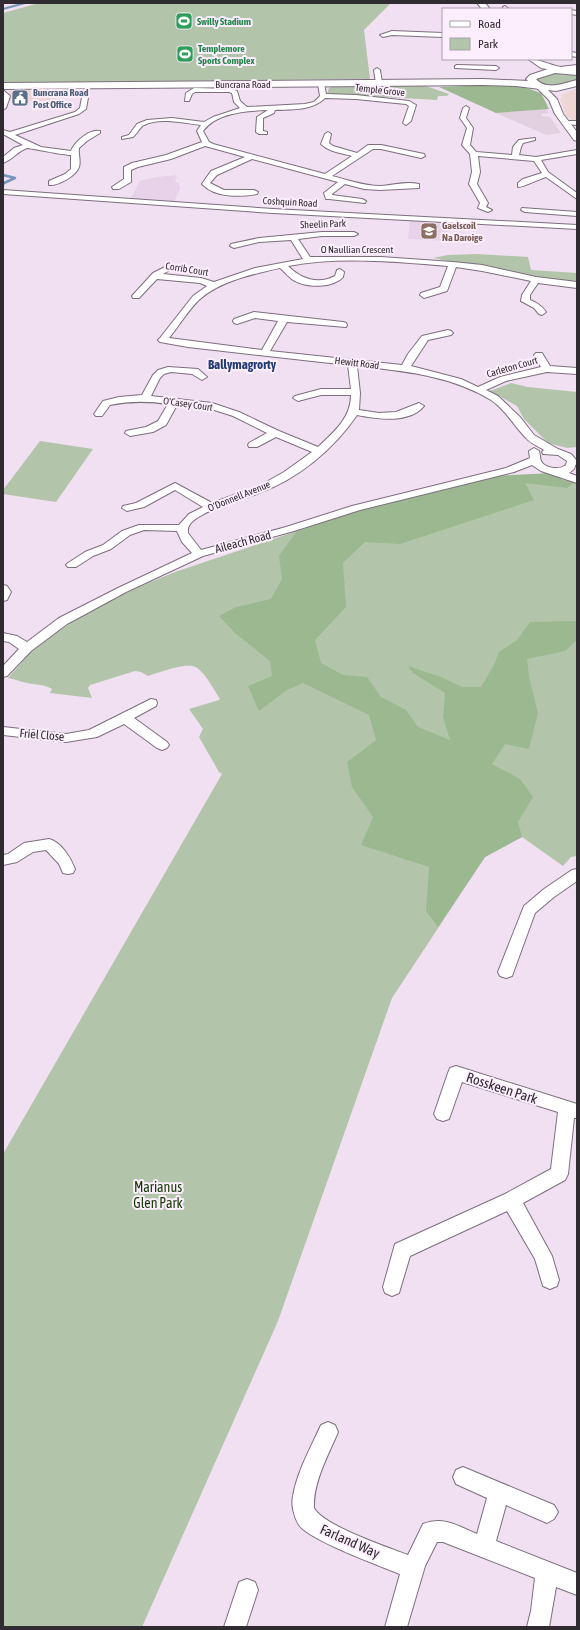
<svg xmlns="http://www.w3.org/2000/svg" width="580" height="1630" font-family="'Asap Condensed',sans-serif">
<style>
.commercial{fill:#f0d5d5}
.industrial{fill:#e2cfdf}
.built{fill:#e7d2e9}
.green{fill:#b2c5aa}
.forest{fill:#9cb890}
.lines{fill:none;stroke-linecap:round;stroke-linejoin:round}
.stream-far1{stroke:#7595b8;stroke-width:2}
.stream{stroke:#7595b8;stroke-width:2.5}
.minor-casing{stroke:#7d6e7e;stroke-width:2}
.major-casing{stroke:#7d6e7e;stroke-width:2}
.highway-casing{stroke:#7d6e7e;stroke-width:2}
.minor{fill:#fff;fill-rule:evenodd}
.major{fill:#fff;fill-rule:evenodd}
.highway{fill:#fff;fill-rule:evenodd}
.labels{text-anchor:middle;dominant-baseline:central;stroke-width:4;stroke-linejoin:round;paint-order:stroke}
.far-leisure-label{font-size:10px;font-weight:bold;fill:#27864d;stroke:#fceefd;text-anchor:start}
.far-street-label{font-size:10px;fill:#302a31;stroke:#fceefd}
.far-service-label{font-size:10px;font-weight:bold;fill:#4e5e75;stroke:#fceefd;text-anchor:start}
.far-education-label{font-size:10px;font-weight:bold;fill:#785e54;stroke:#fceefd;text-anchor:start}
.street-label{font-size:12px;fill:#302a31;stroke:#fceefd}
.far-district-label{font-size:13px;font-weight:bold;fill:#223b72;stroke:#fceefd}
.near-street-label{font-size:14px;fill:#302a31;stroke:#fceefd}
.near-park-label{font-size:14px;fill:#143800;stroke:#fceefd}
</style>
<rect width="100%" height="100%" fill="#f1e0f2"/>
<g class="commercial">
<path d="M577,88V129L571,119L566,116L560,99L563,94Z"/>
<path d="M59,89L55,101H8L9,90Z"/>
</g>
<path class="industrial" d="M546,109L549,113L541,114L542,116L550,117L561,133L546,135L496,113Z"/>
<g class="built">
<path d="M177,175L175,182L179,183L180,189L174,202L130,200L140,181L157,177Z"/>
<path d="M410,220L449,222L448,241L408,239Z"/>
</g>
<g class="green">
<path d="M39,3H391L364,30L370,79L3,83V13Z"/>
<path d="M551,72L577,73V80C561,87 551,87 535,81L536,77Z"/>
<path d="M402,84L426,86L449,94L447,96H438L437,100L327,94L329,88L334,86Z"/>
<path d="M477,254L528,257L531,270L577,273V283L554,281L433,258L448,255Z"/>
<path d="M511,383L528,387L577,392V447L567,448L548,443L524,419L517,406L490,391Z"/>
<path d="M40,441L93,449L56,502L3,494V490Z"/>
<path d="M551,473L563,480L577,483V856L571,857L563,866L522,837L485,857L392,998L278,1321L142,1627H3V1154L222,774L219,772L199,737L203,729L189,709L219,700L220,699C215,691 205,673 197,668C188,661 159,673 148,676L141,672L135,671L90,685L88,688L92,698L50,693L52,689C45,684 35,685 27,683C21,682 15,679 8,678L36,646L58,631L89,612L136,588L175,572L359,510Z"/>
</g>
<g class="forest">
<path d="M515,84L541,93L549,109L496,113L439,87Z"/>
<path d="M551,473L563,480L575,482L567,488L525,483L534,500L400,544L365,542L343,563L346,607L315,640L321,663L343,675L367,677L381,697L406,710L418,727L450,740L443,717L445,693L413,673L408,666L441,677L462,687H481L494,665L499,652L517,640L530,622L577,621V640L565,651L527,659L529,677L538,713L529,749L505,744L492,764L520,779L533,797L518,822L522,837L485,857L438,927L426,911L429,867L361,845L373,817L352,787L347,762L376,740L369,715L303,683L287,690L259,711L248,686L272,676L270,661L235,633L219,616L236,607L271,599L282,579L279,556L296,532L359,510L492,476Z"/>
</g>
<g class="lines">
<path class="stream-far1" d="M3,9L25,3"/>
<path class="stream" d="M3,175L15,178L4,183L3,185"/>
<g class="minor-casing">
<g id="minor">
<path d="M505,6L509,9H503V7Z"/>
<path d="M571,10L577,11V15L571,14Z"/>
<path d="M392,31L443,33V37L392,35L383,37L380,35Z"/>
<path d="M571,52L577,53V57L571,56Z"/>
<path d="M457,65L496,66L499,68L496,70L455,68V66Z"/>
<path d="M577,65V69L560,71L557,69L560,67Z"/>
<path d="M377,68L380,70L382,83L379,85L376,83L374,70Z"/>
<path d="M321,82L324,84L326,94L356,95L409,101L416,105L411,121L406,125L403,123L409,106L406,104L356,99L325,98C312,111 292,109 275,110L274,113L263,118V131L267,132V134H259L256,132L257,117L268,110C247,111 217,112 203,131L209,142L213,144L325,174L352,156C342,153 329,152 321,144L325,134L328,132L331,134L329,143L333,146L357,153L368,145H381L424,154L425,156L421,158L381,149H373L332,176C348,180 364,186 381,186C394,185 406,181 419,184V188L380,190L364,189L345,184L332,194V195L362,199L366,201L365,203L329,199H326L324,193L338,182L252,159L217,175L210,183L224,190H254L258,192L257,194C240,197 215,198 202,184L211,171L245,157L205,146L171,159L138,167L131,170V182L119,189H113L112,187L124,179V167L132,163L166,155L202,142L197,131L201,125C184,123 159,117 144,125C139,128 137,134 133,137L122,139V137L129,135L137,124L147,120L172,118L204,122L213,117L240,108L234,102L232,93L229,92H195L192,94L189,101H185L186,93L194,88L232,89L237,91L240,101L247,107L305,104L314,102L320,96L318,84Z"/>
<path d="M3,90L10,96L6,108L3,110Z"/>
<path d="M86,90L89,92L86,109L79,114L15,135L41,147L71,151C75,141 90,129 100,131V133L87,141L79,148C78,154 81,161 79,167C76,176 58,186 49,185V181L65,174L71,169V155C63,155 30,148 27,148C18,151 12,160 3,163V157L14,148L23,145L3,134V130L10,132L75,112L80,108L83,92Z"/>
<path d="M466,106L469,108L466,118L473,128L470,145L476,152L512,155L513,147L519,140L535,138V140L523,143L521,147L519,155L536,157L577,150V154L541,160L548,172L577,193V199L546,177C539,179 524,187 518,187V183L523,179L542,173L534,161L478,156L480,172L477,184L488,203L486,207L492,210L488,212L478,208L480,203L469,184L472,172L470,154L462,145L467,128L460,118L463,108Z"/>
<path d="M566,121H577V125L564,124L563,123Z"/>
<path d="M3,190L273,209L577,225V229L273,213L3,194Z"/>
<path d="M522,208L577,212V216L525,212L521,210Z"/>
<path d="M322,232H354L358,234L354,236H322L298,239L310,257H381L453,262L482,265L536,277L577,282V288L538,283L530,295V300C537,303 541,305 546,312L542,315L539,314L534,308L521,301L522,295L531,281L482,271L456,267L447,291L424,298L420,295L421,293L440,287L448,266C396,262 340,256 288,266C301,279 318,285 335,276L337,270L340,269L344,272L343,277C333,288 307,288 295,281C289,278 285,272 280,268C253,274 221,281 200,299C188,310 179,326 169,338L262,350L278,321L255,318L237,324L234,323L233,321L234,319L254,312L343,322L346,323L347,325L346,327L287,322L270,351L402,365L408,354L422,336L448,330L451,331L453,333L451,335L428,340L411,366L461,379L478,387L500,377L541,367L534,355L536,353H542L550,366L577,368V374L547,372L506,381L486,390L498,396L520,417L534,435L558,449L571,454L577,461L574,469L569,473L577,476V483L541,471L532,465L514,472L360,510L294,531L203,556L126,592L67,624L31,651L7,676L3,677V666L19,649L9,642L3,641V633L17,636L27,642L59,618L118,588L192,553L182,542L177,531L144,530L130,535L111,549L93,556L76,567H68L66,565L68,563L85,552L103,545L122,531L139,525H179L189,514L203,507L175,490L144,507L127,511L122,508L123,506L136,503L175,483L212,503L261,485L284,472L312,452L276,437L257,447H249L248,445L249,443L267,433L233,416L208,408L177,405L166,425L153,432L130,436L125,433L126,431L146,427L158,421L168,404C148,401 129,401 110,405L102,416H96L94,414L103,401L119,397L142,395L153,375L158,370L168,367L198,369L207,377L202,380L192,374L171,372L164,374L160,378L151,396L212,403L239,412L279,431L318,447C334,432 351,418 351,395H321L298,401L293,398L295,396L321,389H351L348,365L188,347L160,342L158,340L160,338L193,296L207,286L200,283L157,279L139,298H133L132,296L153,273L171,264L175,267L163,274L201,278L214,282L255,268L303,259L291,240L259,242L234,248L230,246L231,244L259,238ZM357,366C403,371 450,375 491,400C505,409 514,426 526,438C530,443 538,446 544,450L542,452L543,454L558,455L567,461L566,465C560,470 545,469 541,461C540,459 540,454 539,451L534,448L529,451L530,458L506,468L352,506L286,527L201,550L188,533C187,526 191,522 197,518C215,506 239,501 259,493C298,479 334,449 357,415C377,419 409,424 424,406L419,403L396,412L379,413L359,410L360,393Z"/>
<path d="M3,585L7,586L11,592L7,600L3,601Z"/>
<path d="M151,699L156,700L157,703L156,706L134,718L167,742L169,745L167,748L162,750L157,748L124,724L97,737L66,742L3,735V727L66,734L89,730Z"/>
<path d="M49,839C61,842 71,858 75,869L73,873L68,874L63,873L59,864L46,850L33,852L17,862L3,865V855L8,854L24,843Z"/>
<path d="M577,869V881L554,897L535,913L512,976L506,978L500,976L498,972L524,906L544,889L572,870Z"/>
<path d="M456,1066L577,1104V1118H574L568,1174L565,1180L523,1203L552,1256L559,1280L557,1286L550,1289L543,1286L535,1259L507,1211L410,1256L399,1293L392,1296L385,1293L383,1287L395,1244L505,1194L551,1169L558,1112L462,1082L449,1119L443,1121L437,1119L434,1114L448,1073L450,1068Z"/>
<path d="M328,1422L335,1425L338,1432C328,1456 313,1482 314,1508C324,1526 387,1547 408,1555L423,1524C444,1516 458,1526 477,1534L487,1498L456,1484L453,1477L456,1470L463,1467L554,1505L558,1512L554,1519L547,1523L506,1505L496,1541L577,1573V1595L556,1587L549,1627H527L531,1611L535,1578L443,1542H437L425,1566L407,1627H385L400,1574C380,1566 309,1540 299,1525C294,1517 291,1505 293,1496C297,1472 311,1447 321,1425Z"/>
<path d="M247,1579L255,1582L258,1590L246,1627H224L239,1582Z"/>
</g>
</g>
<g class="major-casing">
<g id="major">
<path d="M477,3H485L490,9H482Z"/>
<path d="M528,59C540,59 549,65 561,67L562,69L558,71L541,68Z"/>
<path d="M539,83L542,84L557,99L563,114L577,132V141L574,140L555,114L549,100L535,86Z"/>
</g>
</g>
<g class="highway-casing">
<path id="highway" d="M554,67L577,69V75L555,73L536,79C546,91 565,83 577,80V86L556,91L516,86L483,85L3,89V83L483,79L528,81L526,79L530,75Z"/>
</g>
<use href="#minor" class="minor"/>
<use href="#major" class="major"/>
<use href="#highway" class="highway"/>
</g>
<defs>
<g id="stadium-square" transform="scale(0.9)"><rect x="-9" y="-9" width="18" height="18" rx="4" fill="#2e9e5b" stroke="#fceefd"/><path d="M0-5a6.5 5 0 1 0 0 10a6.5 5 0 1 0 0-10ZM-3.5-1.8h7v3.6h-7Z" fill="#fff"/></g>
<g id="civic-square" transform="scale(0.9)"><rect x="-9" y="-9" width="18" height="18" rx="4" fill="#5c6f8a" stroke="#fceefd"/><path d="M-.6-6.5H3V-4.5H.6V-3L4-1V1h2V6H-6V1h2V-1L-.6-3ZM-1.2 2.5V6h2.4V2.5Z" fill="#fff"/></g>
<g id="school-square" transform="scale(0.9)"><rect x="-9" y="-9" width="18" height="18" rx="4" fill="#8d6e63" stroke="#fceefd"/><path d="M0-5L7-2L0 1L-7-2ZM-4 1L0 2.5L4 1V4Q0 6-4 4Z" fill="#fff"/></g>
</defs>
<g fill-rule="evenodd">
<use href="#stadium-square" x="184" y="21"/>
<use href="#stadium-square" x="185" y="54"/>
<use href="#civic-square" x="20" y="98"/>
<use href="#school-square" x="429" y="231"/>
</g>
<g class="labels">
<g class="far-leisure-label">
<text x="197" y="21">Swilly Stadium</text>
<text x="198" y="48">Templemore<tspan x="198" dy="12">Sports Complex</tspan></text>
</g>
<g class="far-street-label">
<text x="243" y="84">Buncrana Road</text>
<text transform="translate(380 90) rotate(6)">Temple Grove</text>
<text transform="translate(290 202) rotate(3)">Coshquin Road</text>
<text transform="translate(323 224) rotate(-2)">Sheelin Park</text>
<text x="357" y="249">O Naullian Crescent</text>
<text transform="translate(187 269) rotate(9)">Corrib Court</text>
<text transform="translate(357 363) rotate(7)">Hewitt Road</text>
<text transform="translate(512 367) rotate(-16)">Carleton Court</text>
<text transform="translate(188 404) rotate(8)">O'Casey Court</text>
<text transform="translate(239 496) rotate(-22)">O'Donnell Avenue</text>
</g>
<g class="far-service-label">
<text x="33" y="92">Buncrana Road<tspan x="33" dy="12">Post Office</tspan></text>
</g>
<g class="far-education-label">
<text x="442" y="225">Gaelscoil<tspan x="442" dy="12">Na Daroige</tspan></text>
</g>
<g class="street-label">
<text transform="translate(243 542) rotate(-15)">Aileach Road</text>
<text transform="translate(42 735) rotate(5)">Friel Close</text>
</g>
<g class="far-district-label">
<text x="242" y="364">Ballymagrorty</text>
</g>
<g class="near-street-label">
<text transform="translate(502 1088) rotate(18)">Rosskeen Park</text>
<text transform="translate(350 1541) rotate(24)">Farland Way</text>
</g>
<g class="near-park-label">
<text x="158" y="1187">Marianus<tspan x="158" dy="16">Glen Park</tspan></text>
</g>
</g>
<rect width="580" height="1630" fill="none" stroke="#302a31" stroke-width="8"/>
<rect x="442" y="8" width="130" height="52" fill="#fceefd" stroke="#aaa0ab"/>
<rect x="450" y="21" width="20" height="6" fill="#ffffff" stroke="#aaa0ab"/>
<text x="478" y="28" font-size="12" fill="#302a31">Road</text>
<rect x="450" y="38" width="20" height="12" fill="#b2c5aa" stroke="#aaa0ab"/>
<text x="478" y="48" font-size="12" fill="#302a31">Park</text>
</svg>
